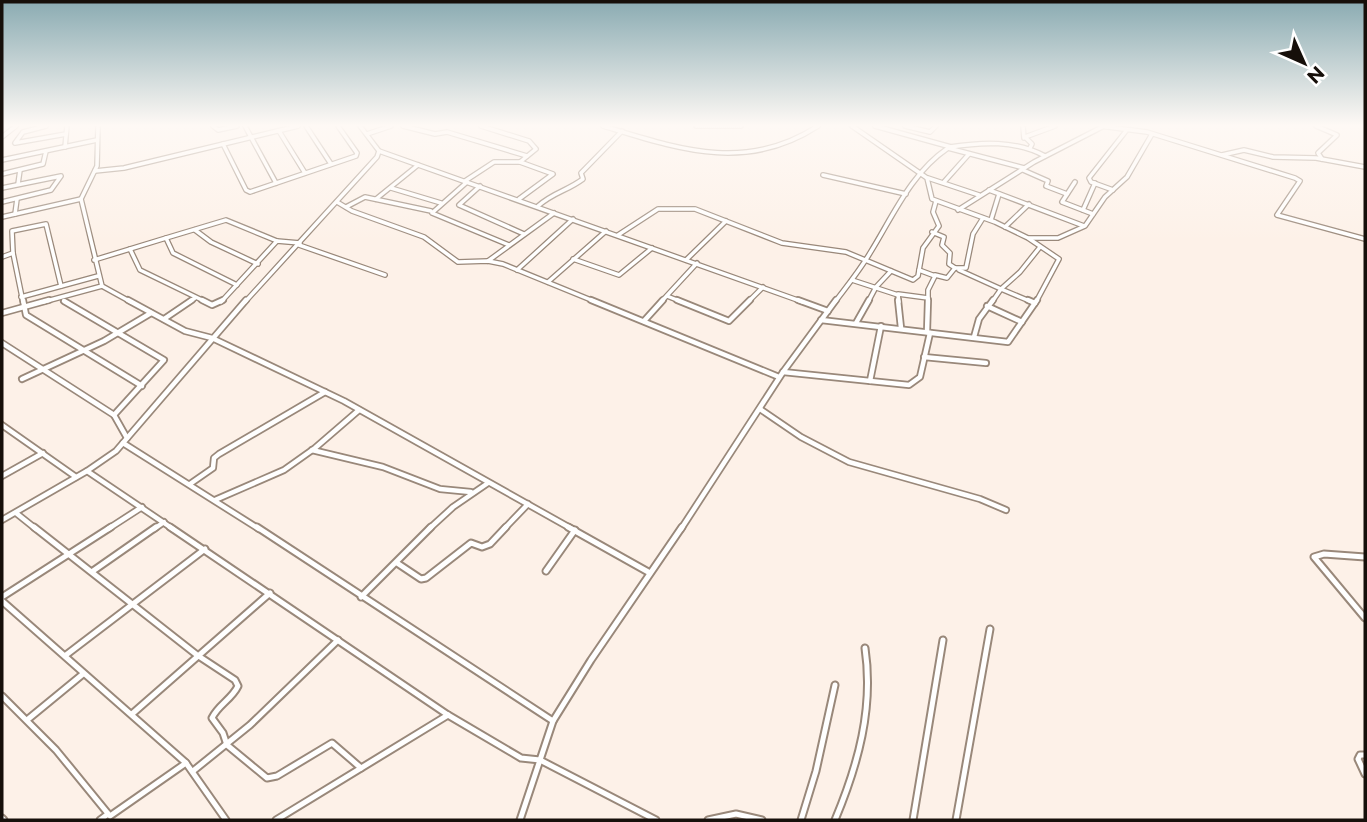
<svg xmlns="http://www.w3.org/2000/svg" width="1367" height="822" font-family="Montserrat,sans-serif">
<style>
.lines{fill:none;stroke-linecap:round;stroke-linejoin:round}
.minor-far2-casing{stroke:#99887a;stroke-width:6}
.minor-far1-casing{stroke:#99887a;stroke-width:8}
.minor-casing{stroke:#99887a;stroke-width:9}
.minor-far2{stroke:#fff;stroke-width:3.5}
.minor-far1{stroke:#fff;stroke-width:4.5}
.minor{stroke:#fff;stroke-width:5}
</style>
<rect width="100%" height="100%" fill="#fdf1e8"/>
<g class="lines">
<g class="minor-far2-casing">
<g id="minor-far2">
<path d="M46,126L23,132L15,143L66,134"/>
<path d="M98,126L97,166L81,199L102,286L131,302"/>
<path d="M213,126L218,130L237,126"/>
<path d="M245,126L276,183"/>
<path d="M306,126L331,164"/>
<path d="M403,126L435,134L447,132L527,156"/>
<path d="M603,126C679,149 746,173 818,126"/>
<path d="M696,126H741"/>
<path d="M852,126L927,178L932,199L995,222L1028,238L1059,259L1036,302"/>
<path d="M875,126L951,147"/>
<path d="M905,126L930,132L936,126"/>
<path d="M1023,126L1024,138"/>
<path d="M1100,126L1147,132L1295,178L1300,181L1277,215L1365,239"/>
<path d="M1316,126L1337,135L1318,153L1322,159"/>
<path d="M279,131L305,173"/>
<path d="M367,134L391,126"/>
<path d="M2,137L16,126"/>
<path d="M223,144L246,190L250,192L356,156L357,153L338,126"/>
<path d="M65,147L67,126"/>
<path d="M950,147C982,142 1015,140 1045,156"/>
<path d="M1030,148L1032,144L1025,137L1055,126"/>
<path d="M379,151L803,302"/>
<path d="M1222,155L1244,150L1273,157L1316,158L1365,167"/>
<path d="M2,160L97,140"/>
<path d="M1023,170L1048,181L1046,186L1067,194"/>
<path d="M95,171L124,168L298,126"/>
<path d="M2,174L43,164L46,151"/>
<path d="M823,175L906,194"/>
<path d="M928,178L979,195"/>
<path d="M465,181L494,162H520L536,149L529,141L481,126"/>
<path d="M467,182L432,213L509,245"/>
<path d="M944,182L969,154"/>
<path d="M1075,182L1062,202L1093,214"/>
<path d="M18,184L20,170"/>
<path d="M480,186L459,205L524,234"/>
<path d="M2,188L61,176L51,190L2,202"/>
<path d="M391,188L441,203"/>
<path d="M989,190L1084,226"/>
<path d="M1113,190L1091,182L1089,178L1126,131"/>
<path d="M376,199L418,165"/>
<path d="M519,199L553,174L520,162"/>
<path d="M337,202L352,211L424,237L458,262L488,261L503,264L596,302"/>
<path d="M538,206C554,192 567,191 583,179L581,173L622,131"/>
<path d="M346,207L365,197L431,211"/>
<path d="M958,210L1034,162L1102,127"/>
<path d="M1083,210L1095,183"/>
<path d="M15,214L17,199"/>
<path d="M2,217L81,199"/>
<path d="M991,220L999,194"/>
<path d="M1005,227L1029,204"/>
<path d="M195,230L211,242L258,264"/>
<path d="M932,232L944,237L942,245L950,253L949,264L955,268"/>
<path d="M618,235L658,209H695L782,243L846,252L913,280L918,276L923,248L939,226L933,212L936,201"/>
<path d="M166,238L226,220L277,241"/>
<path d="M1029,238H1058L1085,226L1105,197L1127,177L1152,134"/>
<path d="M299,245L385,275"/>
<path d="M130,249L140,270L206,302"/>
<path d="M2,257L13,253"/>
<path d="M573,259L619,275L652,248"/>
<path d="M94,260L166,238L173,253L237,285"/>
<path d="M686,260L726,221"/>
<path d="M488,261L554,213"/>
<path d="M955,268H966L973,234L983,218"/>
<path d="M517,270L573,219"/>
<path d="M919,270L935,276L928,290V302"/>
<path d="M959,270L1001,289L1020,272L1040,247"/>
<path d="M935,275L947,278L955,268"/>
<path d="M852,280L898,295L899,302"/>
<path d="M548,282L606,231"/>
<path d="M898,294L928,298"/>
<path d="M667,296L682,302"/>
<path d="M21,297L98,276"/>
<path d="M23,302L13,253L12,231L46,224L61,286"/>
<path d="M43,302L102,286"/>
<path d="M189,302L195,298"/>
<path d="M221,302L277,241L300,243"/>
<path d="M245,302L377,157L379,151L360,126"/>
<path d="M661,302L697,263"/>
<path d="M748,302L763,287"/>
<path d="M835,302C847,286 860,270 870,253C893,216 911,173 948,148L1024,168"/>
<path d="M868,302L876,287L891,271"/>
<path d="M992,302L1001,289L1032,302"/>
</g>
</g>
<g class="minor-far1-casing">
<g id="minor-far1">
<path d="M23,300L26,315L142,386"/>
<path d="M128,300L185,331L212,338L344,401L572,529"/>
<path d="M202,300L212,305L223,300"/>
<path d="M591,300L779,377"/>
<path d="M677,300L729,321L750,300"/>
<path d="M798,300L828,311"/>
<path d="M898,300L901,328"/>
<path d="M1028,300L1035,303"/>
<path d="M64,301L164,360L114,415"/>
<path d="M987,306L1022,322"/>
<path d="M2,313L49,300"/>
<path d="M164,319L192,300"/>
<path d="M821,320L1008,342L1037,300"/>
<path d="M644,321L663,300"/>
<path d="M856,323L869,300"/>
<path d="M927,332L928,300"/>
<path d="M974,337L979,319L993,300"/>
<path d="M2,343L114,415L127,438"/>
<path d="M924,357L986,363"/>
<path d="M783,372L909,385L920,377L930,333"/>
<path d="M22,379L104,341L151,313"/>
<path d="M870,381L881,326"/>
<path d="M760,409L801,437L849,462L980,499L1006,510"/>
<path d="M2,425L76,477"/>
<path d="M123,443L259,529"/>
<path d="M312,450L383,467L440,489L471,492"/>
<path d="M87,471L116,451L246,300"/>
<path d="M2,476L43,453"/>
<path d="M190,484L213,468L214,458L219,454L325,392"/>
<path d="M215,500L284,470L315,448L359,410"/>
<path d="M16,513L36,529"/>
<path d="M2,520L87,471L173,529"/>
<path d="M108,529L142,507"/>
<path d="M154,529L164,522"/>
<path d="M429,529L453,507L488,483"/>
<path d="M504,529L528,504"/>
<path d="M681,529L783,372L836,300"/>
</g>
</g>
<g class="minor-casing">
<g id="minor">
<path d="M34,527L197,655L235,680L238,686C232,699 218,705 212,718L223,733L227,745L267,778L277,776L332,743L361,768"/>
<path d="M170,527L448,715L521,758L540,760L520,820"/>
<path d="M257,527L553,721L540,760L656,820"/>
<path d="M568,527L650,573"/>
<path d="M1365,557L1324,554L1314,557L1365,618"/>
<path d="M397,563L421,579L426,578L471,543L482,547L490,544L506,527"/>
<path d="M93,571L156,527"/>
<path d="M546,571L575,530"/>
<path d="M2,597L111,527"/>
<path d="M361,597L431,527"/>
<path d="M2,601L186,763L226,820"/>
<path d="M66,655L205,549"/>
<path d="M2,696L56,750L110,816L186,763"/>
<path d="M132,714L270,593"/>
<path d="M27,720L83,674"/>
<path d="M553,721L591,660L682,527"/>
<path d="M1365,755H1360L1358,759L1365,774"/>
<path d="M193,771L250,725L338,640"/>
<path d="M2,818L4,820"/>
<path d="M100,820L108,814"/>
<path d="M276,820L448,715"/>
<path d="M708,820L736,814L762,820"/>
<path d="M801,820L816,771L835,685"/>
<path d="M835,820C858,765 874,708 865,648"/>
<path d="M913,820L943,640"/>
<path d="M956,820L990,629"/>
</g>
</g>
<use href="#minor-far2" class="minor-far2"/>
<use href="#minor-far1" class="minor-far1"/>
<use href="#minor" class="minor"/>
</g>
<linearGradient id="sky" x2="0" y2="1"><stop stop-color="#8aabb2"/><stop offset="0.52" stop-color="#fef9f5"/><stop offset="1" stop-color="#fef9f5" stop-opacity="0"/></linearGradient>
<rect width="1367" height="241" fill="url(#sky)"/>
<rect width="1367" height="822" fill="none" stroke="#160f0a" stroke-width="7"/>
<g transform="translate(1304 63) rotate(135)" stroke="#ffffff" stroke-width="5" paint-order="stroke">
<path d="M0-5L12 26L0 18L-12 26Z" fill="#160f0a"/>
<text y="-10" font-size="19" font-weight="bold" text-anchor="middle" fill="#160f0a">N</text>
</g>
</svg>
